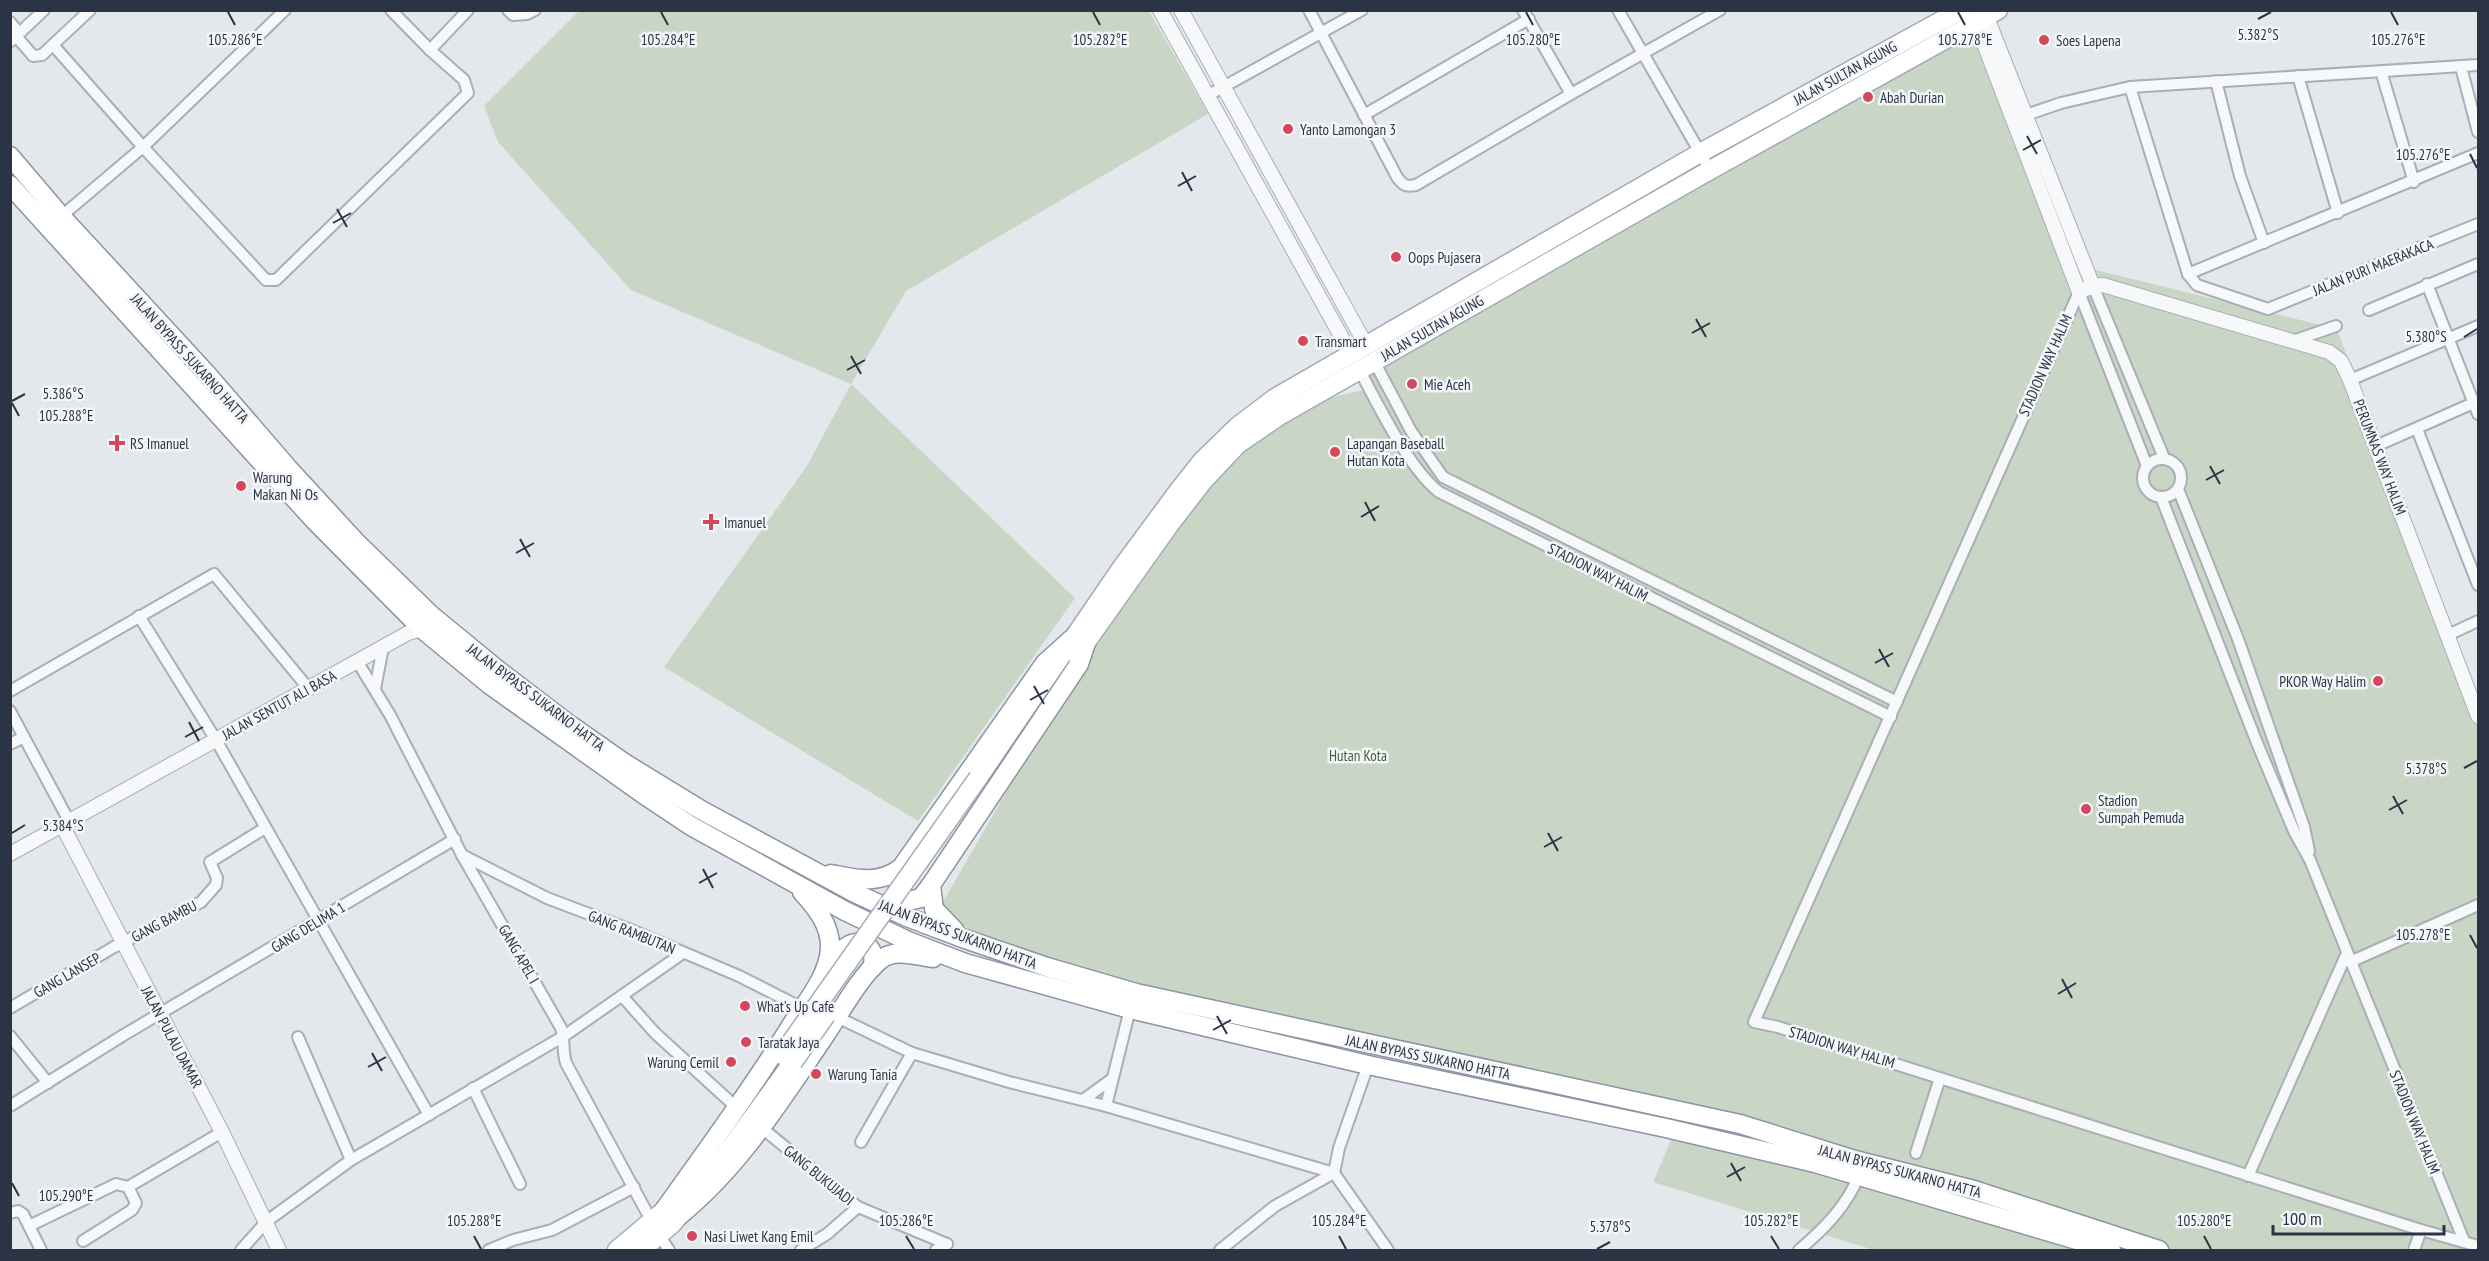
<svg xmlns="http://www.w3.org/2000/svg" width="2489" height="1261" font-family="'PT Sans Narrow',sans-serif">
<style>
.green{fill:#c9d6c5}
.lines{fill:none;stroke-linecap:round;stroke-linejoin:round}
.minor-casing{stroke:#a9aeb7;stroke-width:14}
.tertiary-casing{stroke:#a9aeb7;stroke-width:16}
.primary-casing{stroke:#a3abb8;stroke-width:21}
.trunk-casing{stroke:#8b94a3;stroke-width:21}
.minor{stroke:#f7f8fa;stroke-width:10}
.tertiary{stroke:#f7f8fa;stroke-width:14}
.primary{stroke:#fff;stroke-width:18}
.trunk{stroke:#fff;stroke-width:18}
.primary-bridge-casing{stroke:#a3abb8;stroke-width:21;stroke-linecap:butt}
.primary-bridge{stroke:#fff;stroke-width:18}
.ticks{fill:none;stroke:#2b3445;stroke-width:2}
.poi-dot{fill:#d1495b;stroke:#f4f6f9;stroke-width:2}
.labels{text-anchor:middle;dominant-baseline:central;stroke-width:5;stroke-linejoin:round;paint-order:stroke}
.poi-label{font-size:15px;fill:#2b3445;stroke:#f4f6f9;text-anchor:start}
.street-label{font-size:15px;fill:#2b3445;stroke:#f4f6f9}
.park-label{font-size:15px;fill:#3f6138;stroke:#f4f6f9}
.ticks-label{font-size:15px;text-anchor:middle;fill:#2b3445;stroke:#f4f6f9;stroke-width:5;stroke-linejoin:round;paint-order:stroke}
</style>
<rect width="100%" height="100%" fill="#e4e7ec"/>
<g class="green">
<path d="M580,10L1149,11L1208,114L906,291L851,384L1075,598L918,821L664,667L807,466L851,384L631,290L498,142L484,106Z"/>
<path d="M1980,19L2018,119L2079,266L2337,329L2433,597L2478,714V1250H1874L1653,1182L1682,1115L1066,974L980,938L940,907L1091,645L1238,446L1297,405L1373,388L1361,370Z"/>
</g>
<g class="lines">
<g class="minor-casing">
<g id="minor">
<path d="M508,10L513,15L527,14L535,10"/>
<path d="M1309,10L1397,177C1403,185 1405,187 1416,185L1571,94L1720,10"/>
<path d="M1523,10L1571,94"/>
<path d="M1618,10L1710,170"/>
<path d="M10,22L19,33"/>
<path d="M16,36L33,56L42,55L90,10"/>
<path d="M11,41L44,10"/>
<path d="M53,45L143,147L266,280H276L468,93L464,80L430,50L391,10"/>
<path d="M430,50L468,10"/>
<path d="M2461,67L2478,132"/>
<path d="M2381,71L2414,182"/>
<path d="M2298,76L2338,213"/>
<path d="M2216,81L2240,176L2264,243"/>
<path d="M2130,87L2188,274L2197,285L2268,309L2478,224"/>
<path d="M1207,96L1362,10"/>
<path d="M1364,115L1529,19"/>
<path d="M2026,115L2061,103L2130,87L2478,65"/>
<path d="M57,220L143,147L285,10"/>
<path d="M2188,274L2478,153"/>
<path d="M2427,284L2478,414"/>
<path d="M2093,286L2164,458"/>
<path d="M2079,292L1754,1022L1778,1027L2421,1230L2478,1246"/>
<path d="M2079,292L2147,466"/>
<path d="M2369,310L2478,264"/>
<path d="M2293,341L2336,326"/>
<path d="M1374,361L1411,431L1443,477L1897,702"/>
<path d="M1359,369C1377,403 1409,469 1439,492L1891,717"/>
<path d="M2350,380L2478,326"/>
<path d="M2417,429L2478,585"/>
<path d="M2376,446L2478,401"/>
<circle cx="2162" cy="478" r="19"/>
<path d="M2178,489L2238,639L2304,827L2309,851"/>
<path d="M2161,497L2257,743L2294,831L2310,860L2464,1241"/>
<path d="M139,616L216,740L429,1115"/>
<path d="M2448,635L2478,621"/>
<path d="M357,661L390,715L462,855L561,1028C565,1039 562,1050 566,1063L652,1222"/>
<path d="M375,689L383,647"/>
<path d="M10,691L214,574L308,688"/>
<path d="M10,711L69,821"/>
<path d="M10,744L24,737"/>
<path d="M462,855L547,898L631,930L739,976L802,1008"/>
<path d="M2350,962L2478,905"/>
<path d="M622,996L655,1033L737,1108"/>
<path d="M10,1008L114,947L201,902L216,885L217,878L210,862L265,828"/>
<path d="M837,1017L912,1053L1009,1082L1106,1106L1334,1173L1388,1250"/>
<path d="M10,1036L48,1083"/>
<path d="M298,1037L351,1160"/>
<path d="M473,1088L520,1184"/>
<path d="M1083,1100L1112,1079"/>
<path d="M10,1106L122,1036L455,839"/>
<path d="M1106,1106L1130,1009"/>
<path d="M762,1128L858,1207L947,1244"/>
<path d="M861,1142L912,1053"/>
<path d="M1916,1153L1940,1078"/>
<path d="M2248,1176L2347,953"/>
<path d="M128,1187L222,1132"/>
<path d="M10,1213L18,1211L23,1214L41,1250"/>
<path d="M29,1226L116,1184L128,1187L136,1203L132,1210L83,1241"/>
<path d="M659,1235L669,1250"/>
<path d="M241,1250L267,1221L351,1160L564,1036L683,953"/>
<path d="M489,1250L513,1240L552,1230L634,1187"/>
<path d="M801,1250L827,1234L858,1207"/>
<path d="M936,1250L947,1244"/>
<path d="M1220,1250L1275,1206L1334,1173L1339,1148L1368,1065"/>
<path d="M1799,1250C1824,1229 1847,1206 1859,1175"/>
<path d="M2414,1250L2421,1230"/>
</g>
</g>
<g class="tertiary-casing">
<g id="tertiary">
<path d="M1160,10L1351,354"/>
<path d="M1181,10L1366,345"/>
<path d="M1971,10L2079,292L2093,286L2103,285L2329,352L2341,361L2350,380L2478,716"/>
<path d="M1984,10L2093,286"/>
<path d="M62,825L222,1132L279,1250"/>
<path d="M10,854L408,633L422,629"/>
</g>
</g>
<g class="primary-casing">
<g id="primary">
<path d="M1077,655L1170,524L1204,480L1238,444L1279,416L1705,173L1998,10"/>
<path d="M978,778L1120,570L1179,490L1202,461L1238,426L1275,398L1700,153L1961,10"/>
<path d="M617,1250L673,1203"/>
<path d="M641,1250L672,1224L694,1198L793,1062"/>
</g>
</g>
<g class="trunk-casing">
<g id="trunk">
<path d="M10,156L61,216L206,373L288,468L357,543L431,615L498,670L566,722L626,764L701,810L855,893L907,917L965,939L1047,967L1136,993L1740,1124L1855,1160L1974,1190L2159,1250"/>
<path d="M10,185L314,520L422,629L490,685L643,794L691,826L845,911L908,941L965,963L1130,1009L1368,1065L1666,1128L1815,1163L2111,1250"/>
<path d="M831,874C857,879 878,885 901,868L1045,663L1075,636"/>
<path d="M898,878V892L908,901L921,898L931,885"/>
<path d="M955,931L934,909L931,885L1079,664L1086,643"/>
<path d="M827,969C833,962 838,952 846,947C863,935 878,950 872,968"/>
<path d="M662,1213C707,1150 753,1087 794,1021C808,1000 829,974 830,948C831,926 816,907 802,892"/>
<path d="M680,1215C740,1166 781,1100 824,1037C839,1015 860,976 880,960C894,948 917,956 933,958"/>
</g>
</g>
<use href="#minor" class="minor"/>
<use href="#tertiary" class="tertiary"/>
<use href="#primary" class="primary"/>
<use href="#trunk" class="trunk"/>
<g class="primary-bridge-casing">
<g id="primary-bridge">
<path d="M782,1055L978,778"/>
<path d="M793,1062L826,1015"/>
</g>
</g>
<use href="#primary-bridge" class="primary-bridge"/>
</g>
<path class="ticks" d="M228,12L235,25M661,12L668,25M1093,12L1100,25M1526,12L1533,25M1958,12L1965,25M2391,12L2398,25M2258,19L2271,12M2027,136L2037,154M2023,150L2041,140M2470,154L2477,168M1182,172L1192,191M1178,186L1196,176M337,209L347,227M333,223L351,213M1696,319L1706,337M1692,333L1710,323M2464,337L2477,329M851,356L861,374M847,370L865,360M12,401L25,394M12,403L19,416M2210,466L2220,484M2206,480L2224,470M1365,502L1375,521M1361,517L1379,506M520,539L530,557M516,553L534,543M1879,649L1889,667M1875,663L1893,653M1034,686L1044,704M1030,700L1048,690M189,722L199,741M185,737L203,727M2464,768L2477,761M2393,796L2403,814M2389,810L2407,800M12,833L25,825M1548,833L1558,851M1544,847L1562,837M703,869L713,888M699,883L717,873M2470,935L2477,948M2062,979L2072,998M2058,994L2076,983M1217,1016L1227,1034M1213,1030L1231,1020M372,1053L382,1071M368,1067L386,1057M1731,1163L1741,1181M1727,1177L1745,1167M12,1183L19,1196M474,1236L481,1249M906,1236L914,1249M1339,1236L1346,1249M1771,1236L1779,1249M2204,1236L2211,1249M1597,1249L1610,1242"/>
<g class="poi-dot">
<circle cx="2044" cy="40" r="6"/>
<circle cx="1868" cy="97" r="6"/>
<circle cx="1288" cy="129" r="6"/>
<circle cx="1396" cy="257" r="6"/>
<circle cx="1303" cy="341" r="6"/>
<circle cx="1412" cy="384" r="6"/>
<path d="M114 434h6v6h6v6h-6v6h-6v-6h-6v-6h6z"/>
<circle cx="1335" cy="452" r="6"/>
<circle cx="241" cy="486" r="6"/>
<path d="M708 513h6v6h6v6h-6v6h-6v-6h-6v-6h6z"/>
<circle cx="2378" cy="681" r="6"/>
<circle cx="2086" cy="809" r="6"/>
<circle cx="745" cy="1006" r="6"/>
<circle cx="746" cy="1042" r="6"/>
<circle cx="731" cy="1062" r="6"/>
<circle cx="816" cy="1074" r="6"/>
<circle cx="692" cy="1236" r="6"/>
</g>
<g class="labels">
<g class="poi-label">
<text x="2056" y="40">Soes Lapena</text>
<text x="1880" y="97">Abah Durian</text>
<text x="1300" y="129">Yanto Lamongan 3</text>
<text x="1408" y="257">Oops Pujasera</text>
<text x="1315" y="341">Transmart</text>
<text x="1424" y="384">Mie Aceh</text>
<text x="130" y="443">RS Imanuel</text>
<text x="1347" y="443">Lapangan Baseball<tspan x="1347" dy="17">Hutan Kota</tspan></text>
<text x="253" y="477">Warung<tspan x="253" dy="17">Makan Ni Os</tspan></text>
<text x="724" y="522">Imanuel</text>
<text x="2366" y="681" text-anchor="end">PKOR Way Halim</text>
<text x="2098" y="800">Stadion<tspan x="2098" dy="17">Sumpah Pemuda</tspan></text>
<text x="757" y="1006">What's Up Cafe</text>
<text x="758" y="1042">Taratak Jaya</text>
<text x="719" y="1062" text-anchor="end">Warung Cemil</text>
<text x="828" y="1074">Warung Tania</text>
<text x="704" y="1236">Nasi Liwet Kang Emil</text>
</g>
<g class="street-label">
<text transform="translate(1845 73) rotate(-29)">JALAN SULTAN AGUNG</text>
<text transform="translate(2373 267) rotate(-22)">JALAN PURI MAERAKACA</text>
<text transform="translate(1432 328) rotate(-30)">JALAN SULTAN AGUNG</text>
<text transform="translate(190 358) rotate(48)">JALAN BYPASS SUKARNO HATTA</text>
<text transform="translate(2045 365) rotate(-66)">STADION WAY HALIM</text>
<text transform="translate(2380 457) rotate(69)">PERUMNAS WAY HALIM</text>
<text transform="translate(1598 572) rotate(27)">STADION WAY HALIM</text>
<text transform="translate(536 697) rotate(37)">JALAN BYPASS SUKARNO HATTA</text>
<text transform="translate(279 705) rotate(-29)">JALAN SENTUT ALI BASA</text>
<text transform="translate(164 921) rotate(-28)">GANG BAMBU</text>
<text transform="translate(308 927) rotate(-31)">GANG DELIMA 1</text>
<text transform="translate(632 932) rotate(22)">GANG RAMBUTAN</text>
<text transform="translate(958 934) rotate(21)">JALAN BYPASS SUKARNO HATTA</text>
<text transform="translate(519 954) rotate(60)">GANG APEL I</text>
<text transform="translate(67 975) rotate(-30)">GANG LANSEP</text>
<text transform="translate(172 1037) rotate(62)">JALAN PULAU DAMAR</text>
<text transform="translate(1842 1047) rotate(17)">STADION WAY HALIM</text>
<text transform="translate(1428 1057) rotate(12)">JALAN BYPASS SUKARNO HATTA</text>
<text transform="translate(2415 1122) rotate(68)">STADION WAY HALIM</text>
<text transform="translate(1900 1171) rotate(15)">JALAN BYPASS SUKARNO HATTA</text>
<text transform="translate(819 1175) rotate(39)">GANG BUKUJADI</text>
</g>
<g class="park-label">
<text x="1358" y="755">Hutan Kota</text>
</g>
</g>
<g class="ticks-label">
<text x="2258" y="40">5.382°S</text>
<text x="235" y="45">105.286°E</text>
<text x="668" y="45">105.284°E</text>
<text x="1100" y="45">105.282°E</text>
<text x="1533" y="45">105.280°E</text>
<text x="1965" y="45">105.278°E</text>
<text x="2398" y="45">105.276°E</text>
<text x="2423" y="160">105.276°E</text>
<text x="2426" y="342">5.380°S</text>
<text x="63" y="399">5.386°S</text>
<text x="66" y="421">105.288°E</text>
<text x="2426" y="774">5.378°S</text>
<text x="63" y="831">5.384°S</text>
<text x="2423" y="940">105.278°E</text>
<text x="66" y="1201">105.290°E</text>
<text x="474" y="1226">105.288°E</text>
<text x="906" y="1226">105.286°E</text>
<text x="1339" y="1226">105.284°E</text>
<text x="1771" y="1226">105.282°E</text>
<text x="2204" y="1226">105.280°E</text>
<text x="1610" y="1232">5.378°S</text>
</g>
<rect width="2489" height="1261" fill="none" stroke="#2b3445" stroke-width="24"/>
<path d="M2273 1225v9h171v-9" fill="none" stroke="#2b3445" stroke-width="3"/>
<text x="2282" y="1225" font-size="18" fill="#2b3445" stroke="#f4f6f9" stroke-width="4.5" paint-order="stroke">100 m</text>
</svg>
